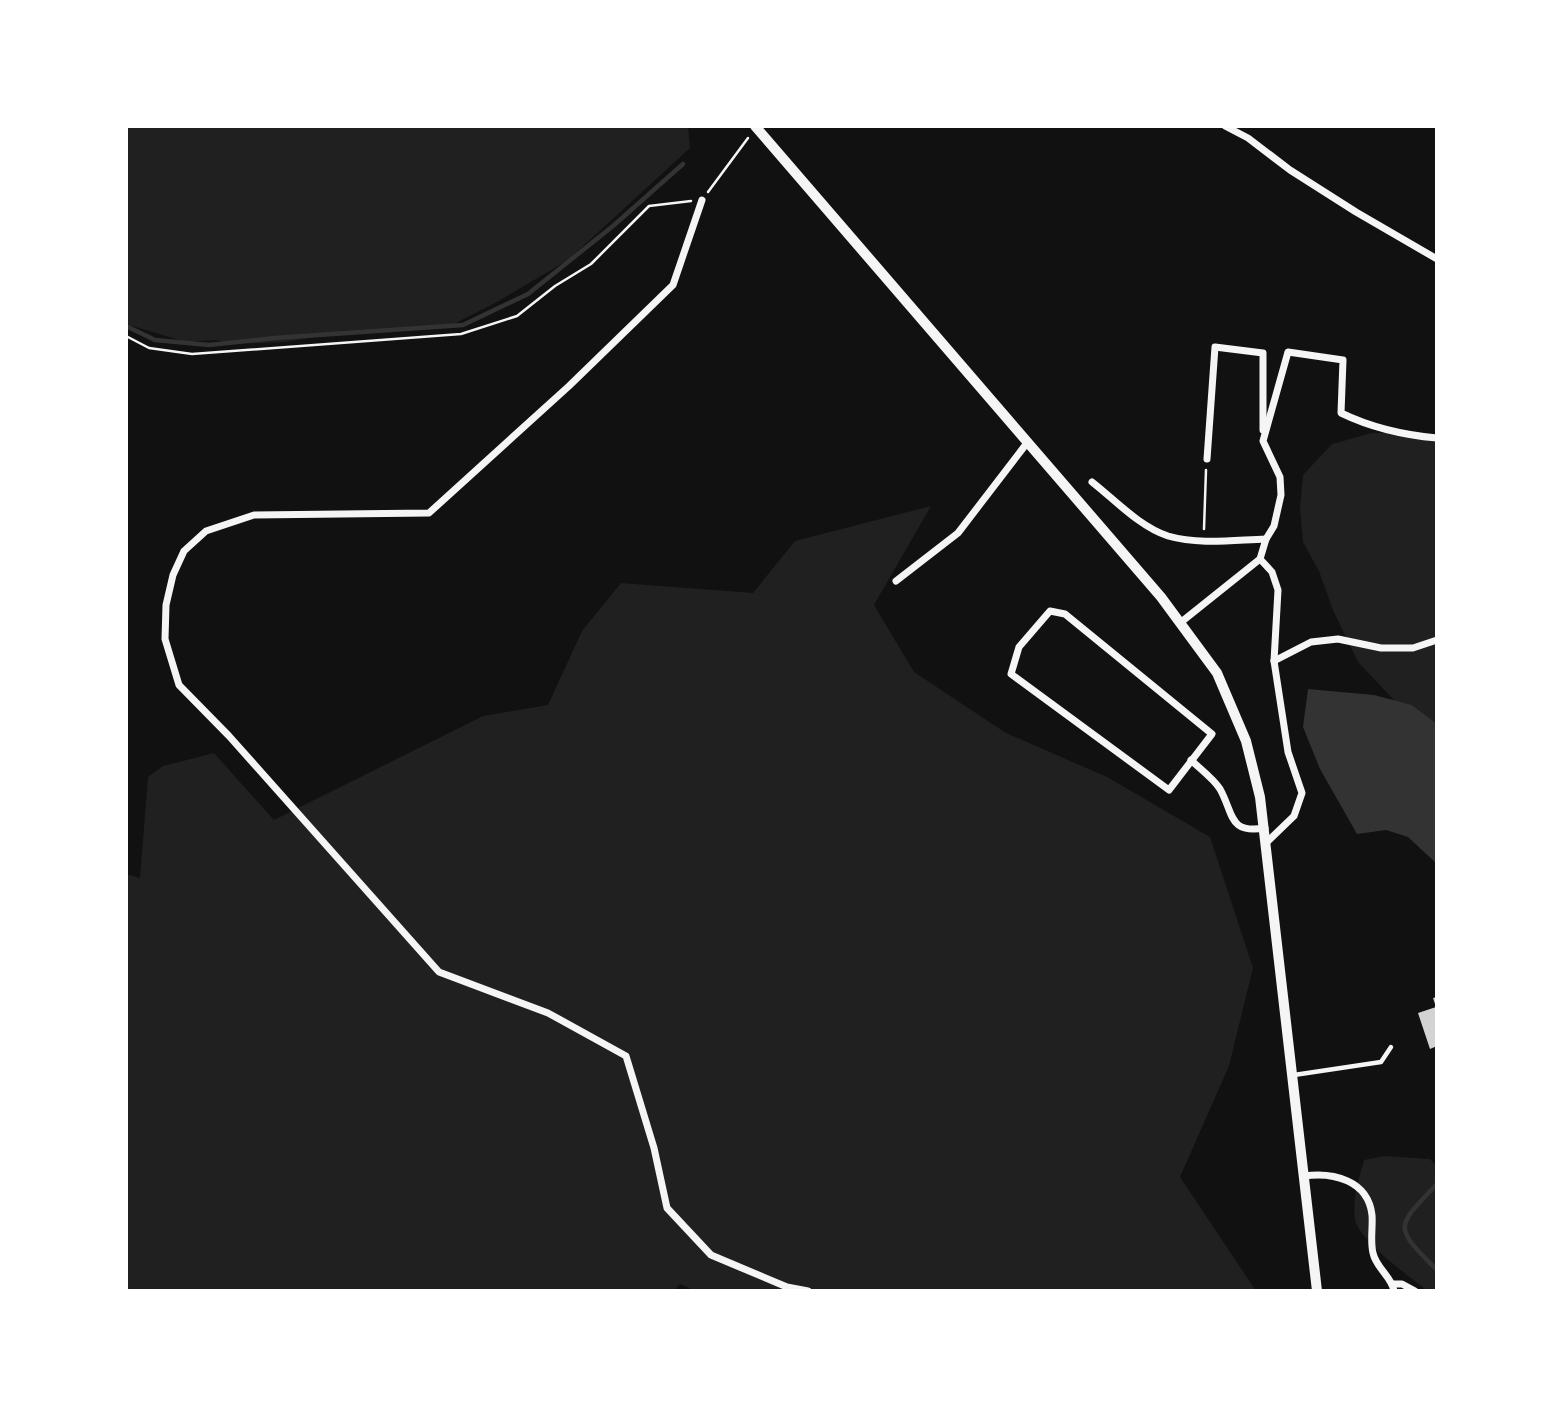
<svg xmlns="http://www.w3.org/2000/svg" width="1563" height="1417" font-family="Rubik,sans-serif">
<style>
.green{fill:#202020}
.water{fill:#333}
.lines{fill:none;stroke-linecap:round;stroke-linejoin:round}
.stream{stroke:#333;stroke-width:4.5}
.building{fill:#d3d3d3}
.path{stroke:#f5f5f5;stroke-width:2.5}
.service{stroke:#f5f5f5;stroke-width:4.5}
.minor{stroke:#f5f5f5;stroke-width:7}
.tertiary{stroke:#f5f5f5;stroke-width:10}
</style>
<rect width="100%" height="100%" fill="#111"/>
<g class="green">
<path d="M126,126H688L690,148L568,260L497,302L450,326L337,334L284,342L234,344L215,340L186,342L126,324Z"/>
<path d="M1413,432L1437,442V724L1412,705L1395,701L1358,662L1333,610L1319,571L1303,542L1300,509L1303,475L1332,444L1372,433Z"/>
<path d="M931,506L874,605L914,672L1006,733L1107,777L1210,837L1253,968L1229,1066L1180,1177L1256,1291H696L680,1284L674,1291H126V874L140,878L148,777L163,766L214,753L274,820L483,716L548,705L582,631L621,583L753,593L795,541Z"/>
<path d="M1384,1156L1430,1159L1437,1167V1291H1428C1411,1278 1358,1240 1355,1219C1352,1199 1359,1179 1364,1160Z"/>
</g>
<path class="water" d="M1308,689L1374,695L1412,705L1437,724V864L1408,837L1386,830L1357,834L1320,769L1303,727Z"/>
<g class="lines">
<g class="stream">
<path d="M126,326L155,340L209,345L275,338L463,325L528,294L613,226L683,164"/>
<path d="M1437,1184C1395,1228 1393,1226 1437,1270"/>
</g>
</g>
<path class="building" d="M1437,997V1046L1430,1049L1418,1013L1436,1007L1433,998Z"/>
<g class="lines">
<g class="path">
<path d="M708,192L748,138"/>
<path d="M126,336L149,348L192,354L461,334L517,316L555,286L591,264L649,206L691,201"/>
<path d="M1204,529L1206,470"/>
</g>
<path class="service" d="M1294,1075L1381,1062L1391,1047"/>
<g class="minor">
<path d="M1225,126L1248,138L1290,170L1356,212L1437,259"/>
<path d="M702,200L673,285L569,386L429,513L254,515L206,531L184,551L173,575L166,605L165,639L179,685L229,736L439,972L548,1013L626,1056L654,1148L667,1208L711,1255L787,1287L808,1291"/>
<path d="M1207,459L1215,347L1263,353V430"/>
<path d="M1092,482C1115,500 1140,527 1168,536C1199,545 1234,540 1266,539"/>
<path d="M1260,559L1272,572L1278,590L1274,661L1288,752L1302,793L1294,816L1267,842"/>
<path d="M896,581L958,533L1027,443"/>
<path d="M1050,611L1065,614L1212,734L1169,790L1011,674L1019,647Z"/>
<path d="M1180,623L1260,559L1266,539L1274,526L1281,495L1280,477L1263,441L1288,352L1343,360L1341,413C1372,428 1403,435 1437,438"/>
<path d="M1274,661L1311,642L1338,639L1381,648H1413L1437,640"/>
<path d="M1191,760C1200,769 1213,778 1220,789C1234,814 1228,834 1265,828"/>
<path d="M1304,1176C1333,1172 1368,1180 1372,1215C1373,1227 1370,1241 1373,1253C1376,1268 1392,1277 1394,1291"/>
<path d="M1393,1284H1402L1415,1291"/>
</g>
<path class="tertiary" d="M755,126L1161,597L1217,673L1246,741L1260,797L1317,1291"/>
</g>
<rect width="1563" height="1417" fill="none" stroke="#ffffff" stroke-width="256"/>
</svg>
